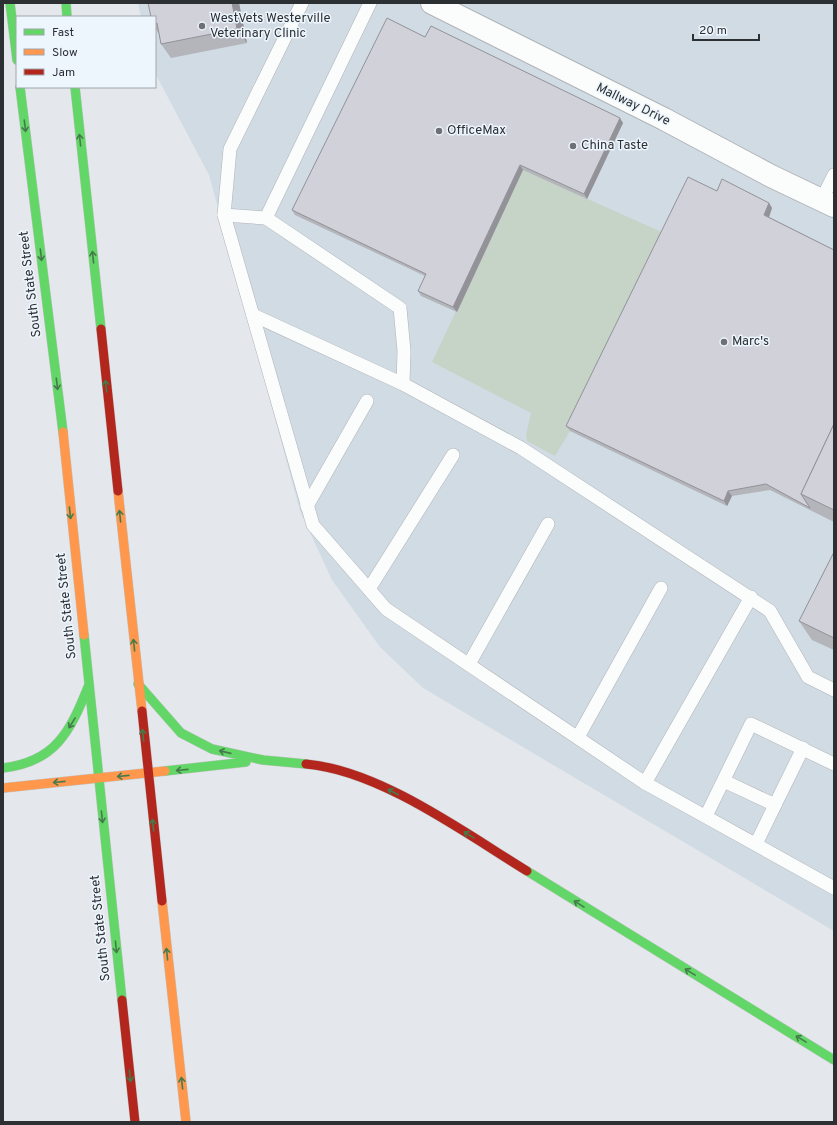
<svg xmlns="http://www.w3.org/2000/svg" width="837" height="1125" font-family="Overpass,sans-serif">
<style>
.built{fill:#d1dbe4}
.green{fill:#c6d3c7}
.lines{fill:none;stroke-linecap:round;stroke-linejoin:round}
.lane-casing{stroke:#b1b4b7;stroke-width:14}
.street-casing{stroke:#b1b4b7;stroke-width:24}
.fast-casing{stroke:#c3c6c7;stroke-width:10}
.slow-casing{stroke:#c3c6c7;stroke-width:10}
.jam-casing{stroke:#c3c6c7;stroke-width:10}
.lane{stroke:#fbfcfc;stroke-width:13}
.street{stroke:#fbfcfc;stroke-width:22}
.fast{stroke:#63d668;stroke-width:9}
.slow{stroke:#ff974d;stroke-width:9}
.jam{stroke:#b3261e;stroke-width:9}
.wall{fill:#b4b4bb}
.shaded-wall{fill:#929298}
.building{fill:#d1d1d9;stroke:#929298}
.oneway{stroke:#457b4b}
.poi-dot{fill:#6d7074;stroke:#edf5fd;stroke-width:1.5}
.labels{text-anchor:middle;dominant-baseline:central;stroke-width:3;stroke-linejoin:round;paint-order:stroke}
.poi-label{font-size:13px;fill:#2d3033;stroke:#edf5fd;text-anchor:start}
.street-label{font-size:13px;fill:#2d3033;stroke:#edf5fd}
</style>
<rect width="100%" height="100%" fill="#e4e8ec"/>
<path class="built" d="M138,3H834V931L423,688L380,647L332,580L300,511L209,175L155,73V17H141Z"/>
<path class="green" d="M523,170L666,234L570,431L555,456L527,441L526,435L531,413L432,362Z"/>
<g class="lines">
<g class="lane-casing">
<g id="lane">
<path d="M302,3L230,149L224,215L313,525L386,609L645,783L834,888"/>
<path d="M822,199L834,175"/>
<path d="M224,215L266,218L370,3"/>
<path d="M266,218L400,308L404,351L403,384L521,448L770,611L808,677L834,690"/>
<path d="M253,315L403,384"/>
<path d="M307,506L367,401"/>
<path d="M369,589L453,455"/>
<path d="M469,664L548,524"/>
<path d="M578,737L661,588"/>
<path d="M724,781L775,805L756,844"/>
<path d="M645,783L751,597"/>
<path d="M775,805L803,748"/>
<path d="M706,816L751,724L834,764"/>
</g>
</g>
<g class="street-casing">
<path id="street" d="M432,3L664,119L771,176L834,206"/>
</g>
<g class="fast-casing">
<g id="fast">
<path d="M10,3L17,60"/>
<path d="M66,3L67,17"/>
<path d="M20,87L63,432"/>
<path d="M75,87L101,329"/>
<path d="M84,635L122,1000"/>
<path d="M138,684L181,733L212,749L263,760L306,764"/>
<path d="M3,768C55,762 70,732 88,687"/>
<path d="M165,771L246,762"/>
<path d="M527,871L834,1060"/>
</g>
</g>
<g class="slow-casing">
<g id="slow">
<path d="M63,432L84,635"/>
<path d="M118,491L142,711"/>
<path d="M3,788L165,771"/>
<path d="M162,901L186,1122"/>
</g>
</g>
<g class="jam-casing">
<g id="jam">
<path d="M101,329L118,491"/>
<path d="M142,711L162,901"/>
<path d="M306,764C379,770 465,833 527,871"/>
<path d="M122,1000L135,1122"/>
</g>
</g>
<use href="#lane" class="lane"/>
<use href="#street" class="street"/>
<use href="#fast" class="fast"/>
<use href="#slow" class="slow"/>
<use href="#jam" class="jam"/>
</g>
<g class="wall">
<path d="M239,3L247,43L171,58L161,44L159,34L155,28V17Z"/>
<path d="M425,37L623,123L587,199L523,170L457,312L421,296L418,291L425,276L295,215L292,210Z"/>
<path d="M717,191L769,203L772,208L769,217L834,250V522L770,490L732,496L727,506L570,431L566,426Z"/>
<path d="M834,552V650L812,640L799,621Z"/>
</g>
<g class="shaded-wall">
<path d="M232,3H239L247,43L237,29Z"/>
<path d="M620,118L623,123L587,199L584,194Z"/>
<path d="M520,165L523,170L457,312L453,307Z"/>
<path d="M769,203L772,208L768,220L764,215Z"/>
<path d="M728,491L732,496L727,506L724,501Z"/>
</g>
<g class="building">
<path d="M148,3H232L237,29L161,44L157,23H155V17H151Z"/>
<path d="M387,18L425,37L431,26L620,118L584,194L520,165L453,307L418,291L426,274L292,210Z"/>
<path d="M688,177L717,191L722,179L769,203L764,215L834,250V424L801,494L810,508L766,484L728,491L724,501L566,426Z"/>
<path d="M834,424V510L801,494Z"/>
<path d="M834,552V638L799,621Z"/>
</g>
<defs><path id="oneway-shaft" d="M-6 0H5M1.5-3L5.5 0L1.5 3" fill="none" stroke-width="1.6" stroke-linecap="round" stroke-linejoin="round"/></defs>
<g class="oneway">
<use href="#oneway-shaft" transform="translate(25 126) rotate(83)"/>
<use href="#oneway-shaft" transform="translate(80 140) rotate(-96)"/>
<use href="#oneway-shaft" transform="translate(41 255) rotate(83)"/>
<use href="#oneway-shaft" transform="translate(93 257) rotate(-96)"/>
<use href="#oneway-shaft" transform="translate(57 384) rotate(83)"/>
<use href="#oneway-shaft" transform="translate(106 386) rotate(-96)"/>
<use href="#oneway-shaft" transform="translate(70 513) rotate(84)"/>
<use href="#oneway-shaft" transform="translate(120 516) rotate(-96)"/>
<use href="#oneway-shaft" transform="translate(134 645) rotate(-96)"/>
<use href="#oneway-shaft" transform="translate(72 723) rotate(122)"/>
<use href="#oneway-shaft" transform="translate(143 735) rotate(-96)"/>
<use href="#oneway-shaft" transform="translate(225 752) rotate(-167)"/>
<use href="#oneway-shaft" transform="translate(182 770) rotate(174)"/>
<use href="#oneway-shaft" transform="translate(123 776) rotate(174)"/>
<use href="#oneway-shaft" transform="translate(59 782) rotate(174)"/>
<use href="#oneway-shaft" transform="translate(393 792) rotate(-153)"/>
<use href="#oneway-shaft" transform="translate(102 817) rotate(84)"/>
<use href="#oneway-shaft" transform="translate(153 825) rotate(-96)"/>
<use href="#oneway-shaft" transform="translate(469 835) rotate(-148)"/>
<use href="#oneway-shaft" transform="translate(579 904) rotate(-148)"/>
<use href="#oneway-shaft" transform="translate(116 947) rotate(84)"/>
<use href="#oneway-shaft" transform="translate(167 954) rotate(-96)"/>
<use href="#oneway-shaft" transform="translate(690 972) rotate(-149)"/>
<use href="#oneway-shaft" transform="translate(801 1039) rotate(-149)"/>
<use href="#oneway-shaft" transform="translate(130 1076) rotate(84)"/>
<use href="#oneway-shaft" transform="translate(182 1083) rotate(-96)"/>
</g>
<g class="poi-dot">
<circle cx="202" cy="26" r="4"/>
<circle cx="439" cy="131" r="4"/>
<circle cx="573" cy="146" r="4"/>
<circle cx="724" cy="342" r="4"/>
</g>
<g class="labels">
<g class="poi-label">
<text x="210" y="19">WestVets Westerville<tspan x="210" dy="15">Veterinary Clinic</tspan></text>
<text x="447" y="131">OfficeMax</text>
<text x="581" y="146">China Taste</text>
<text x="732" y="342">Marc's</text>
</g>
<g class="street-label">
<text transform="translate(633 105) rotate(26)">Mallway Drive</text>
<text transform="translate(31 284) rotate(-97)">South State Street</text>
<text transform="translate(67 606) rotate(-96)">South State Street</text>
<text transform="translate(101 928) rotate(-96)">South State Street</text>
</g>
</g>
<rect width="837" height="1125" fill="none" stroke="#2d3033" stroke-width="8"/>
<rect x="16" y="16" width="140" height="72" fill="#edf5fd" stroke="#a0a6ac"/>
<rect x="24" y="29" width="20" height="6" fill="#63d668" stroke="#a0a6ac"/>
<text x="52" y="36" font-size="12" fill="#2d3033">Fast</text>
<rect x="24" y="49" width="20" height="6" fill="#ff974d" stroke="#a0a6ac"/>
<text x="52" y="56" font-size="12" fill="#2d3033">Slow</text>
<rect x="24" y="69" width="20" height="6" fill="#b3261e" stroke="#a0a6ac"/>
<text x="52" y="76" font-size="12" fill="#2d3033">Jam</text>
<path d="M693 34v6h66v-6" fill="none" stroke="#2d3033" stroke-width="2"/>
<text x="699" y="34" font-size="12" fill="#2d3033" stroke="#edf5fd" stroke-width="3" paint-order="stroke">20 m</text>
</svg>
